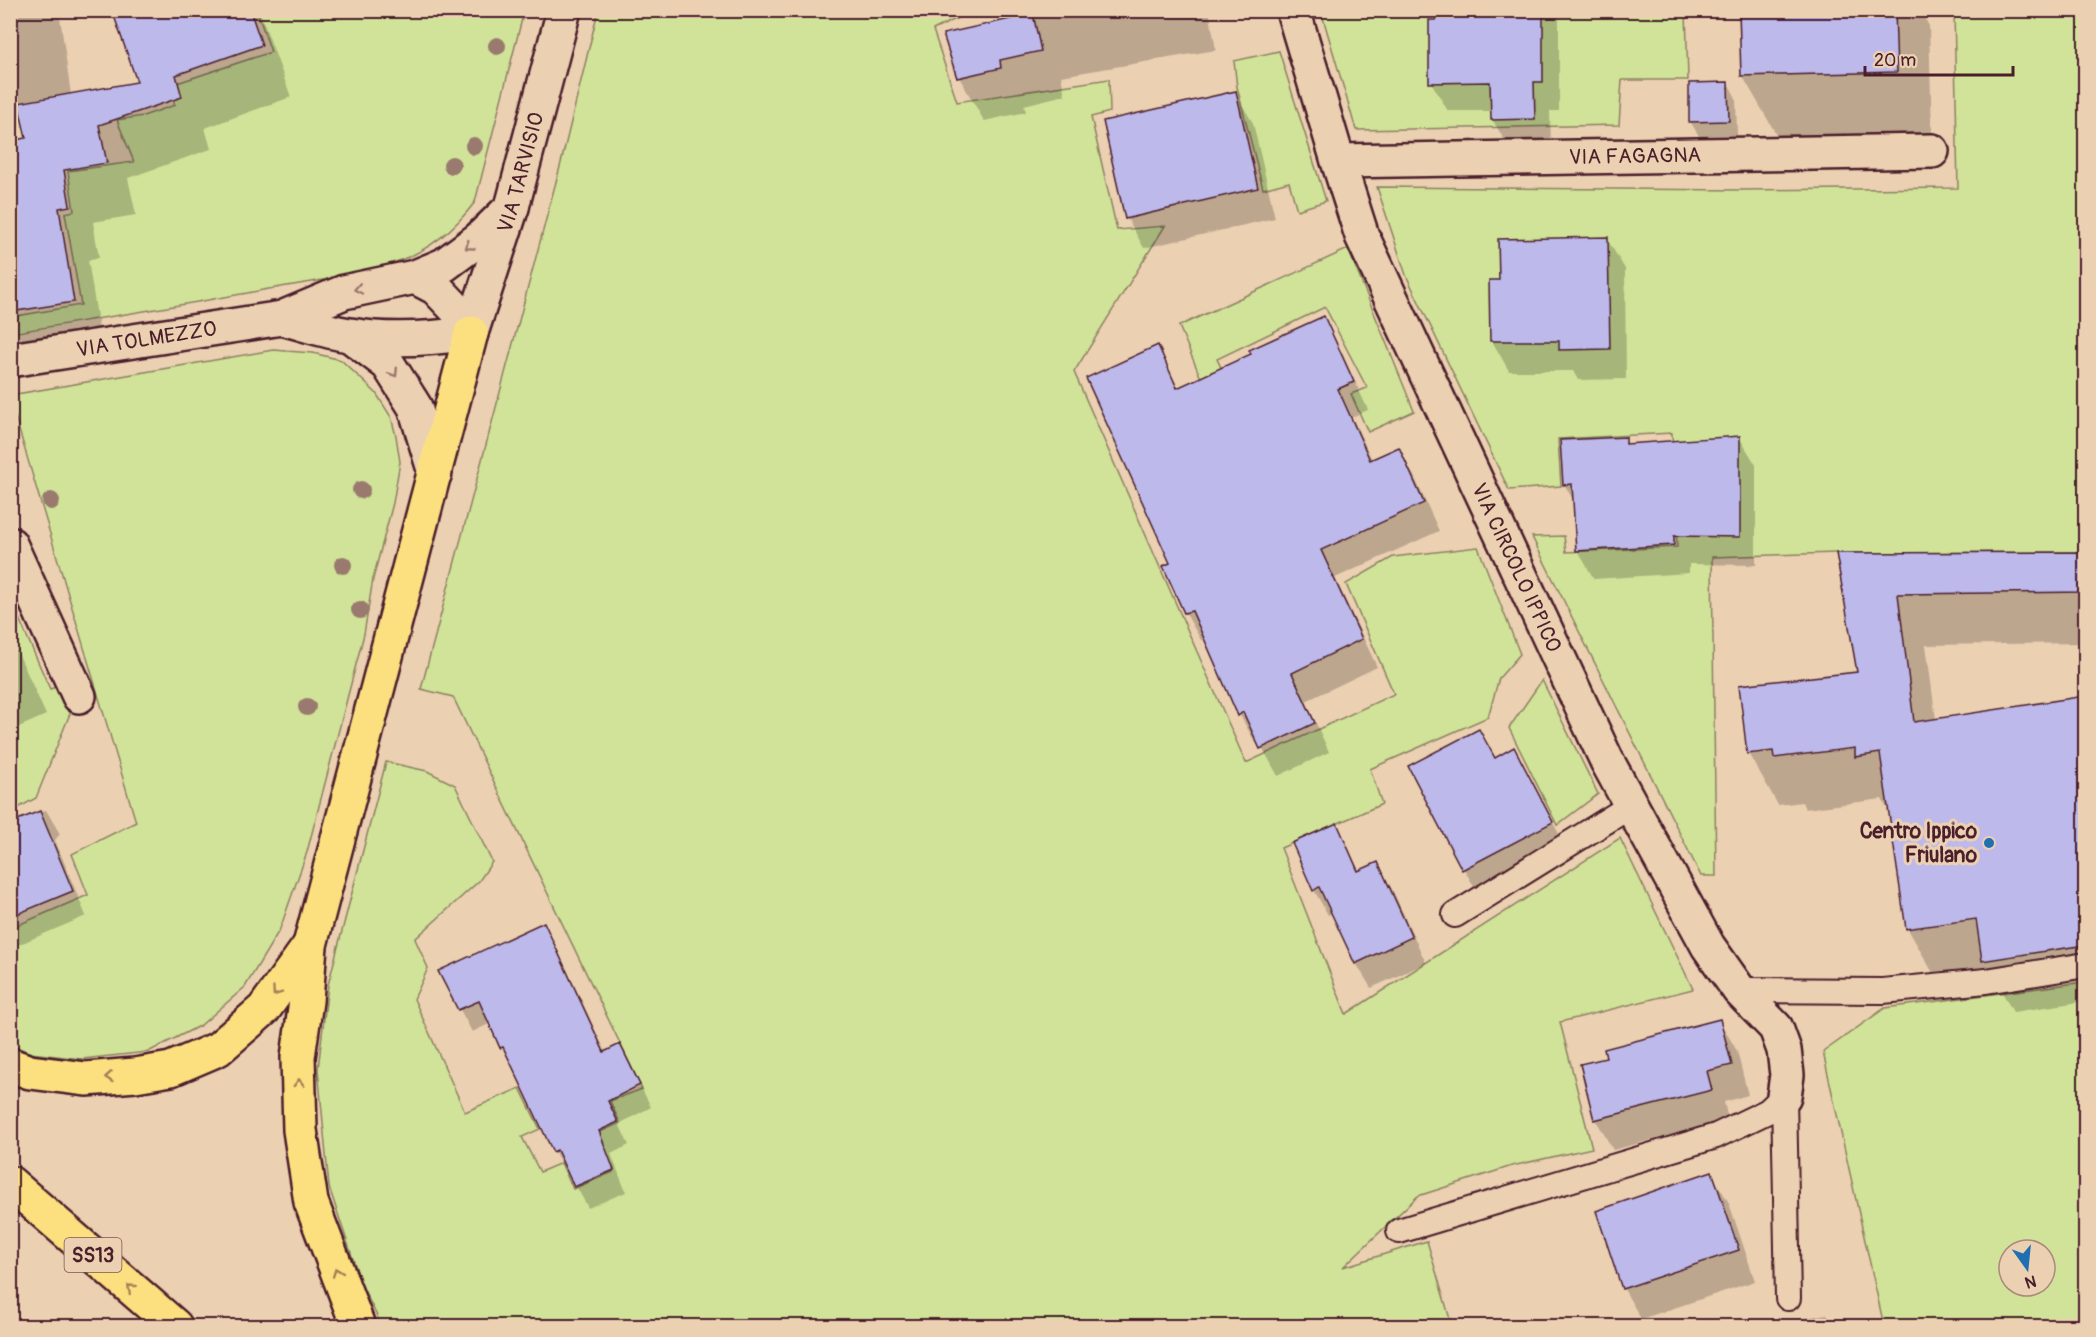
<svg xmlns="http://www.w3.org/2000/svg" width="2096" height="1337" font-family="Pangolin,sans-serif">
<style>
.green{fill:#d0e398;stroke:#8d8162;stroke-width:1.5;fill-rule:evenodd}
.shadow{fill:#0003}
.building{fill:#bdb9eb;stroke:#4a1f2b;stroke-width:1.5}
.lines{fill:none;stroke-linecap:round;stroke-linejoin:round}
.service-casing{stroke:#4a1f2b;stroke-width:28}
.minor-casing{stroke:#4a1f2b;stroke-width:38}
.secondary-casing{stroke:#4a1f2b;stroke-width:38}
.trunk-casing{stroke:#4a1f2b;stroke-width:38}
.service{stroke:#ebd0b2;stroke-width:24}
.minor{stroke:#ebd0b2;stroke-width:33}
.secondary{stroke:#ebd0b2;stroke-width:33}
.trunk{stroke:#fce080;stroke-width:33}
.tree{fill:#9a7a6e}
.oneway{stroke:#9a786e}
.oneway2{stroke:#a38056}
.poi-dot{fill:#1f6fb2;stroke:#ebd0b2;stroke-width:2}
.labels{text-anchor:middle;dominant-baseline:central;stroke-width:6;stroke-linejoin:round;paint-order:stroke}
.shield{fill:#ebd0b2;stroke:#7a5454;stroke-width:1.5}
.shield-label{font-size:20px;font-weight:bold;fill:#4a1f2b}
.street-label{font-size:21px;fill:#4a1f2b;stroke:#ebd0b2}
.poi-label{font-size:21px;font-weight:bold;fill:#4a1f2b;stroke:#ebd0b2;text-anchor:end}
</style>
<rect width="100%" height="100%" fill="#ebd0b2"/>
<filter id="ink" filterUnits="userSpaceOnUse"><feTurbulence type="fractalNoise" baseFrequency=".0167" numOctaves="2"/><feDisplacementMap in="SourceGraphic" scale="12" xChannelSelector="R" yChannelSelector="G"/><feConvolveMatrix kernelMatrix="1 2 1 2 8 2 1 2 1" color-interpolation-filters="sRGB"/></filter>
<g filter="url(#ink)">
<g class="green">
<path d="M257,11H524L475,202C456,227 431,249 401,260C357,277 308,282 263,290C179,306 95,319 11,333V317L81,305L65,213L74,211L68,171L134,162L117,120L143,116L175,105L168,86L271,52Z"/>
<path d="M598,11H972L933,30L957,102L1109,79L1110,112L1091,117L1117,230L1165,226L1074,372L1246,763L1394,694L1346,584L1393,557L1478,547L1520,654L1499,678L1488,717L1370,769L1382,804L1281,848L1346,1014L1620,838L1693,989L1560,1022L1592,1148L1512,1166L1418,1196L1343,1267L1427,1241L1452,1326H382L362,1286L329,1187L318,1069L328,985L386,762L427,771L455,785L492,862L479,881L415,939L428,968L414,999L465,1112L520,1088L540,1129L522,1137L540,1172L561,1163L573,1189L613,1172L596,1134L620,1123L610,1101L642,1089L453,697L421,689L561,163Z"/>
<path d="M1321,11H1686L1688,80H1622L1619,125L1356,130Z"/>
<path d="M1954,11H2085V552L1836,553L1712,557L1716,876H1701L1532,537L1564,536L1566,552L1677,547L1672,433L1558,439L1561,486L1509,490L1406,275L1377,187L1742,190L1958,188Z"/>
<path d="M1279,51L1326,201L1297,210L1289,182L1263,189L1237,87L1234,61Z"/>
<path d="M1348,249L1414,411L1368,432L1351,394L1367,388L1325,307L1217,359L1264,458L1239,469L1179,326Z"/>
<path d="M273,350L313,353L341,360L376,393L391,417L396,436L400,462L393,503L373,579L364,634L307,852L280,929L245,987L201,1025L148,1052L82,1059L30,1053L11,1044V928L88,895L72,854L136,822L11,403V395Z"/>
<path d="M10,598L50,689L60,686L71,711L36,798L11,812Z"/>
<path d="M1542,680L1598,794L1557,825L1509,728Z"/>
<path d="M2085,982V1326H1884L1823,1052L1885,1008ZM2009,1250H2045V1286H2009Z"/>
</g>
<g class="shadow">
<path d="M10,10H59L71,95L139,83L113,10H259L291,97L205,128L211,149L128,178L136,215L93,222L99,258L88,260L103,354L10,367V142L28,139L16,92L10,93Z"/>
<path d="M1023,10H1209L1216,50L1061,76L1065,95L1024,105L1026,112L984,121L959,77L1025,17Z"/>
<path d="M1437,10H1559V111H1550L1551,148H1509L1492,119V111H1448L1431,82Z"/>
<path d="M1740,10H1920L1929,26L1932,135L1779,139L1742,75Z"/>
<path d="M1728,83L1736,98L1737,135L1699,136L1690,121Z"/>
<path d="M1235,93L1253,123L1275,218L1144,248L1127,218Z"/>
<path d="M1607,239L1625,269L1626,379L1578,380L1573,371H1509L1492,341L1491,282H1500Z"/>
<path d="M1323,318L1339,346L1368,410L1352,417L1372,460L1398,449L1414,476L1439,531L1335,578L1377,667L1306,701L1329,752L1278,776L1258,740L1255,742L1240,715L1206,639L1201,640L1185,612L1172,563L1157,347L1179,389L1253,355Z"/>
<path d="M1739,437L1756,465V565L1689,564V573L1594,579L1578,551L1575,503L1564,484L1625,439L1629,445Z"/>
<path d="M2086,553V643L1926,645L1936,720L2086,698V1001L2013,1012L1991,972L1937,980L1908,929L1890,807H1886L1882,799L1805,809L1802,802L1778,805L1749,753L1859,673L1838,555Z"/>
<path d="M10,635L46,715L10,731Z"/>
<path d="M1514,749L1569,853L1481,899L1464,869L1495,759Z"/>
<path d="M46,810L60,834L55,840L86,916L13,947L10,942V825Z"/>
<path d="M1336,825L1360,872L1377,863L1392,889L1426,963L1371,988L1356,963L1333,913L1328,915L1314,890Z"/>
<path d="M544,924L556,946L606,1053L620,1046L651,1107L619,1124L629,1145L611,1154L626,1192L588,1208L569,1173H567L554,1151L491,1023L472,1032L440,972Z"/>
<path d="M1719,1020L1737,1051L1748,1095L1724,1102L1728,1120L1613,1150L1596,1120L1581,1065L1608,1059Z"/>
<path d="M1711,1173L1729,1203L1755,1281L1641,1319L1624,1289L1598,1212Z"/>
<path d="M1827,1314L1834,1326H1762Z"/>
</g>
<g class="building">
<path d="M112,10H250L262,45L176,75L182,97L99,125L107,163L64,170L70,206L59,208L74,302L10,312V141L26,138L18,103L137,82Z"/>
<path d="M1435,10H1543V82H1534L1535,119L1491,120L1490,82L1429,83V20H1436Z"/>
<path d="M1739,10H1895L1897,72L1741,76Z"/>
<path d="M1033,14L1041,51L1000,60L1001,68L957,78L943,34Z"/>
<path d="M1728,82L1729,121L1689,122V83Z"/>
<path d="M1236,91L1258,188L1125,219L1103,121Z"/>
<path d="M1608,237L1610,349L1559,350V341H1490L1489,280H1499L1498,239Z"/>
<path d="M1324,316L1354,382L1338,389L1370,460L1399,447L1424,503L1321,550L1362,639L1292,673L1315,723L1260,749L1243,712L1238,716L1192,611L1184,613L1163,566L1170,563L1086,378L1158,345L1177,388L1251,354L1249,350Z"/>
<path d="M1740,436V537L1674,536V545L1576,551L1572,484L1563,485L1560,440L1626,437V444Z"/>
<path d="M2085,552V592L1898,594L1914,722L2085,696V945L1982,961L1976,919L1906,929L1880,753L1855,757V748L1774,758L1773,751L1747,754L1739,685L1857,672L1836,553Z"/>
<path d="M1479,729L1495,758L1514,747L1553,822L1462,870L1408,766Z"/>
<path d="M40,811L73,891L10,917V823Z"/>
<path d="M1337,823L1358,871L1378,862L1412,937L1355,964L1319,887L1313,891L1292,843Z"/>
<path d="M544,922L604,1052L620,1044L640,1085L608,1101L618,1122L599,1131L614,1170L574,1187L557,1150L553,1152L503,1047L500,1048L479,1001L458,1010L438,971Z"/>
<path d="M1720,1019L1732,1065L1707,1071L1712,1090L1594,1120L1580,1064L1606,1058L1604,1049Z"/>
<path d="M1712,1171L1739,1250L1622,1289L1596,1211Z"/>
</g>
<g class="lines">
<g class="service-casing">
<g id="service">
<path d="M1455,915L1632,805"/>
<path d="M1739,990L1883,991L1986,981L2086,965"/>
<path d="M1784,1096L1788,1298"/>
<path d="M1399,1231L1716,1136L1768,1111L1784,1096"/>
</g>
</g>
<g class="minor-casing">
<g id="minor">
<path id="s1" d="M1293,10L1338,161L1362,236L1607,761L1708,946L1739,990L1776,1028L1784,1050L1787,1075L1784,1096"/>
<path id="s2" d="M1338,161L1932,151"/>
<path d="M282,318C305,324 327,332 350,335C391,342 431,339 471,333L456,309L436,288L415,277"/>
<path d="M351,336L388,364L415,407L435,473"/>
<path id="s3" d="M10,360L282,318L344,292L415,277L444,265L479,239L512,207"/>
<path d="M10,544L79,696"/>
</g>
</g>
<g class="secondary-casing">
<g id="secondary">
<path id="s4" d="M471,333L512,207L564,10"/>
</g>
</g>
<g class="trunk-casing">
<g id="trunk">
<path d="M10,1065L30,1072L86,1079L135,1075L171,1069L218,1049L264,1009L310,945"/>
<path d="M10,1183L175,1326"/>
<path d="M358,1326L311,1202L300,1130L298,1057L306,1001L310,945L471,333"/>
</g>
</g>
<use href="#service" class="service"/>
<use href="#minor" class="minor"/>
<use href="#secondary" class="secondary"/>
<use href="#trunk" class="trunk"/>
</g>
<g class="tree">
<circle cx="497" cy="46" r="9"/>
<circle cx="474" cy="146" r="9"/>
<circle cx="452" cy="165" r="9"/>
<circle cx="361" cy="490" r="9"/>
<circle cx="51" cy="501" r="9"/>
<circle cx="343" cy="565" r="9"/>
<circle cx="360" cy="610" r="9"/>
<circle cx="307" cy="707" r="9"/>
</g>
<defs><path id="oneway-chevron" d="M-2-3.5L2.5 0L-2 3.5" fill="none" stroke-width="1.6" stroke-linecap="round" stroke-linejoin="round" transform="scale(1.5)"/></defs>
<g class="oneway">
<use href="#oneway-chevron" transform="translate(469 246) rotate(144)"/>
<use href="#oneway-chevron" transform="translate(358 289) rotate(168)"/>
<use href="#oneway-chevron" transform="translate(394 373) rotate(58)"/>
</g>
<g class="oneway2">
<use href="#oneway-chevron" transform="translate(276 992) rotate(125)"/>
<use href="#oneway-chevron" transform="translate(109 1077) rotate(176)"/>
<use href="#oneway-chevron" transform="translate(299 1083) rotate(-91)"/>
<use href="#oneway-chevron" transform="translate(337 1272) rotate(-110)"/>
<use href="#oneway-chevron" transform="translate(131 1288) rotate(-139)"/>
</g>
</g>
<circle class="poi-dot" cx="1989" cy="843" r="6"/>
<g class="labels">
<rect class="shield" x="64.5" y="1238" width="57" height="34" rx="4.5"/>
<g class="shield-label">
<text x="93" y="1255">SS13</text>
</g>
<g class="street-label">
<text stroke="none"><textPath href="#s2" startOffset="297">VIA FAGAGNA</textPath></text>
<text stroke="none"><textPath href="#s4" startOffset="168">VIA TARVISIO</textPath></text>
<text stroke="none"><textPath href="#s3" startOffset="138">VIA TOLMEZZO</textPath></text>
<text stroke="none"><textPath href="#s1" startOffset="602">VIA CIRCOLO IPPICO</textPath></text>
</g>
<g class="poi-label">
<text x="1977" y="831">Centro Ippico<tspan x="1977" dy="24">Friulano</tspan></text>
</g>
</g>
<rect width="2096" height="1337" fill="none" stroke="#ebd0b2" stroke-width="36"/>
<rect x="18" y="18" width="2060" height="1301" fill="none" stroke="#4a1f2b" stroke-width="2" filter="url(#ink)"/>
<g transform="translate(2027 1268) rotate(165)"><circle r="28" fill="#ebd0b2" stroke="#ab897c" stroke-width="1.5"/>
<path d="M0-4.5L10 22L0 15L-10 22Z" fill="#1f6fb2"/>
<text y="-9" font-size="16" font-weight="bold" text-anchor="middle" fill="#4a1f2b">N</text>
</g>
<path d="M1865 66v9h148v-9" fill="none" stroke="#4a1f2b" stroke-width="3"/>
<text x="1874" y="66" font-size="18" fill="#4a1f2b" stroke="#ebd0b2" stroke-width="4.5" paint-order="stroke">20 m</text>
</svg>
